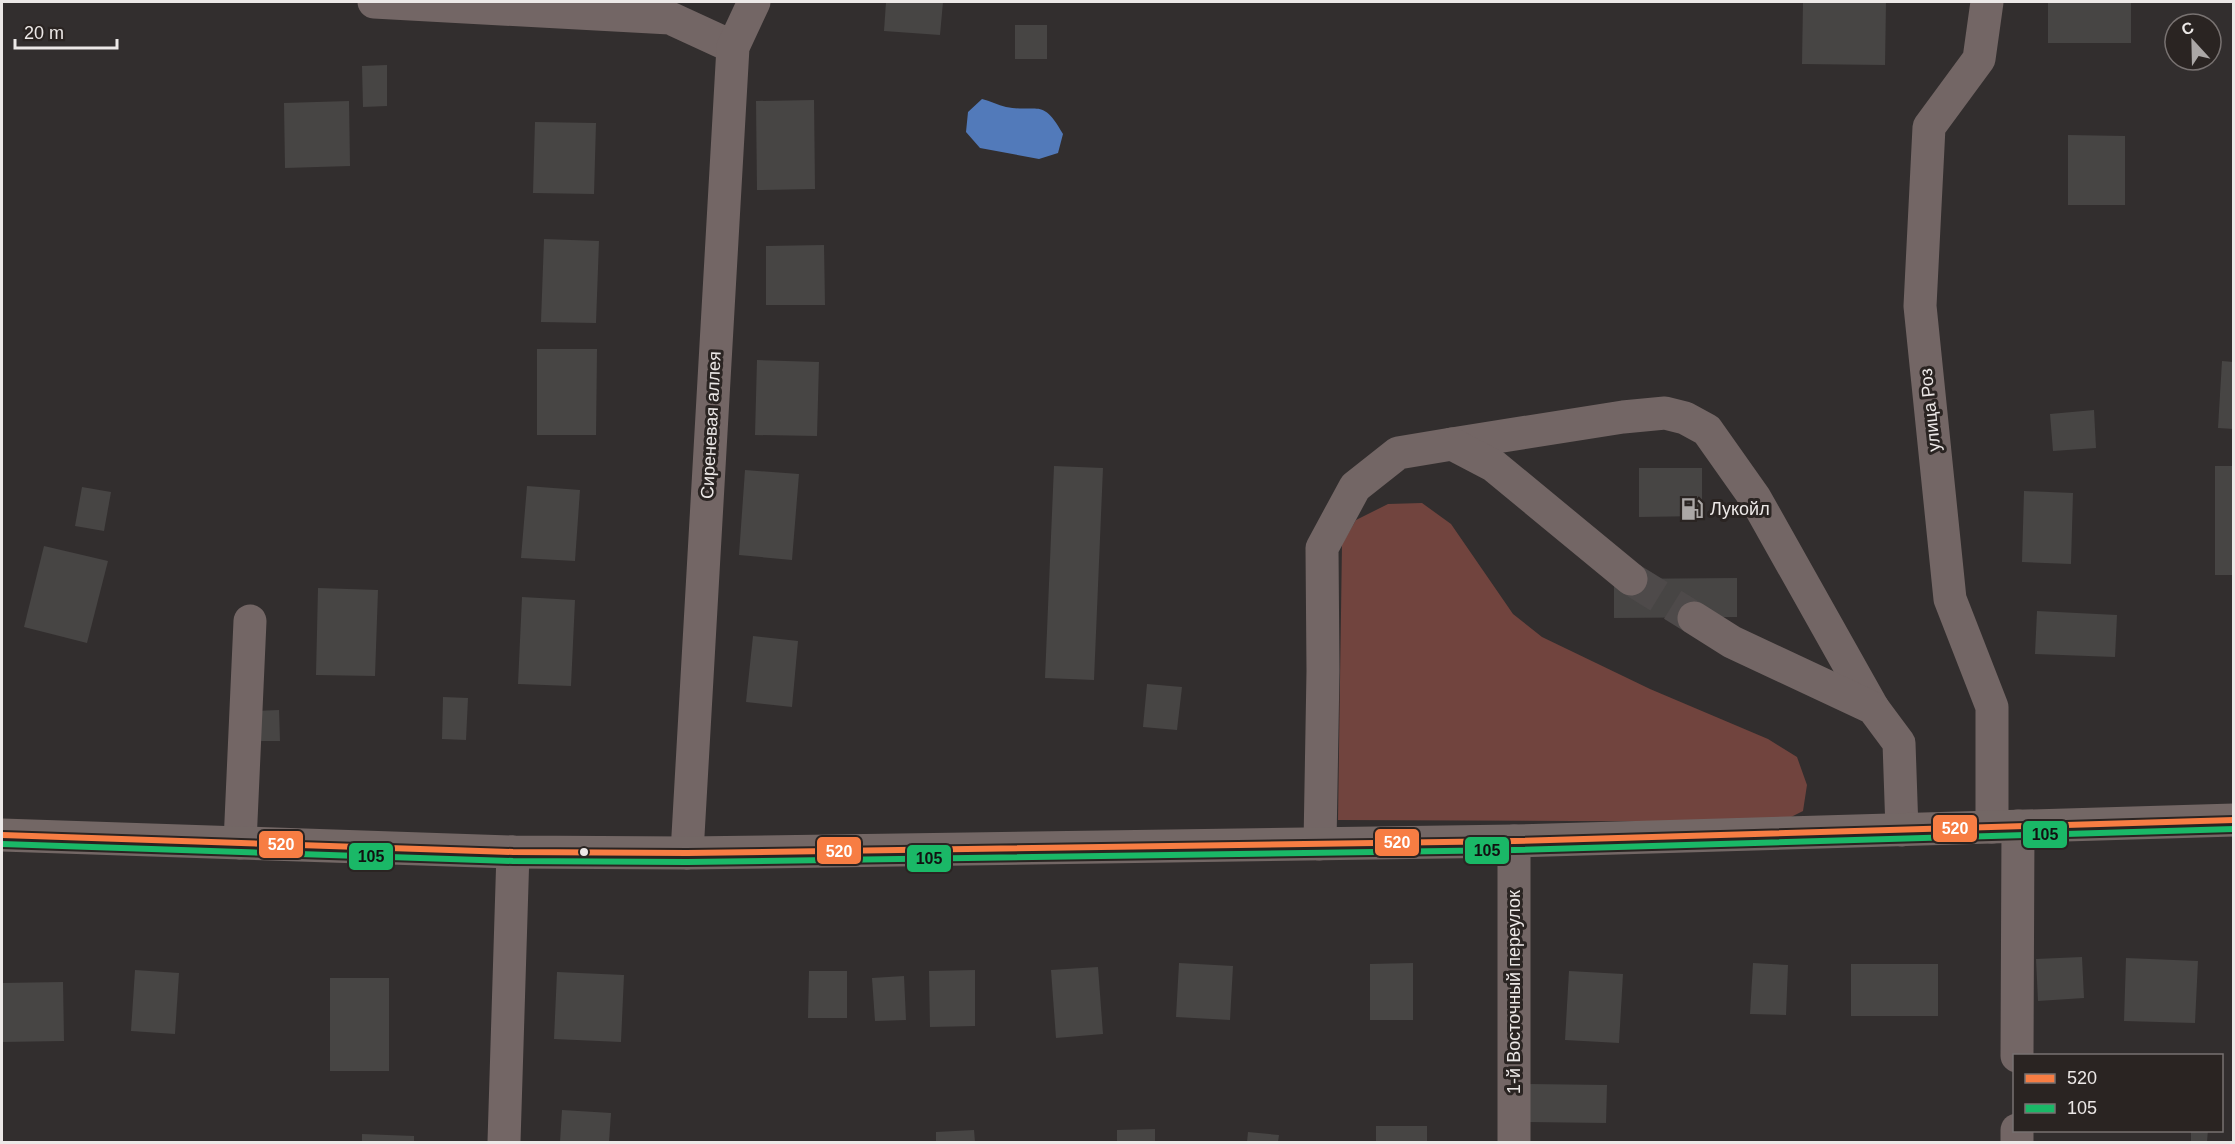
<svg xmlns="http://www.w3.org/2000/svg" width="2235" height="1144" font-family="Arial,sans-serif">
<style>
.green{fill:#71443e}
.water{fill:#527aba}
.building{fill:#474544}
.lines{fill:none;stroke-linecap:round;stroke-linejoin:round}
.minor-tunnel{stroke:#4e4a4a;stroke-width:33;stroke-dasharray:33 16;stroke-linecap:butt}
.minor{stroke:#736665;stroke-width:33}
.major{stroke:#736765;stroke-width:33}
.bus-1-casing{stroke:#2a2422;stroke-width:10}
.bus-2-casing{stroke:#2a2422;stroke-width:10}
.bus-1{stroke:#f77d43;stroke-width:6}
.bus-2{stroke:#1ab867;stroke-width:6}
.bus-dot{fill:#ece8e7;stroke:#2a2422;stroke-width:2}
.labels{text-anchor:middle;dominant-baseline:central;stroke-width:6;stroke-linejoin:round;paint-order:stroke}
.street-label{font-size:18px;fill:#ece8e7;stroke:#2a2422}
.poi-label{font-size:18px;fill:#ece8e7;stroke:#2a2422;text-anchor:start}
.line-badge{stroke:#2a2422;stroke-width:2}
.badge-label{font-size:16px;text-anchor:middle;font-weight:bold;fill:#fff}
.pale-badge-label{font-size:16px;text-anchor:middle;font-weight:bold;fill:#111}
</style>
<rect width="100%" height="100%" fill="#322e2e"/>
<path class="green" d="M1422,503L1451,524L1513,614L1542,637L1650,689L1768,739L1797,757L1807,785L1803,811L1781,822L1338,820L1342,544L1356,520L1388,504Z"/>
<path class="water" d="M982,99C990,101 998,105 1006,107C1039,113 1042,97 1063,134L1058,153L1039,159L980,148L966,132L968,112Z"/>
<g class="building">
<path d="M886,2H943L940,35L884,31Z"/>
<path d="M1803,2H1886L1885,65L1802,64Z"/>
<rect x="2048" y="2" width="83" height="41"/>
<rect x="1015" y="25" width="32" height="34"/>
<path d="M387,65V106L363,107L362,66Z"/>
<path d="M814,100L815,189L757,190L756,101Z"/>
<path d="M349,101L350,166L285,168L284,103Z"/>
<path d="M535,122L596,123L594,194L533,193Z"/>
<path d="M2068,135L2125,136V205H2068Z"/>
<path d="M544,239L599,241L596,323L541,322Z"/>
<path d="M824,245L825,305H766V246Z"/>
<path d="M537,349H597L596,435H537Z"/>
<path d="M757,360L819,362L817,436L755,435Z"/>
<path d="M2222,361L2234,362V429L2218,428Z"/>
<path d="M2094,410L2096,448L2053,451L2050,414Z"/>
<path d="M1054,466L1103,468L1094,680L1045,678Z"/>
<rect x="2215" y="466" width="19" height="109"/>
<path d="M1639,468H1702V516L1639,517Z"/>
<path d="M745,470L799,474L792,560L739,555Z"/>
<path d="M527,486L580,490L575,561L521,558Z"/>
<path d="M82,487L111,492L104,531L75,526Z"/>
<path d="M2024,491L2073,493L2071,564L2022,562Z"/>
<path d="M44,546L108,561L87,643L24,627Z"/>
<path d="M1737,578V617L1614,618V579Z"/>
<path d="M318,588L378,590L375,676L316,675Z"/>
<path d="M522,597L575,600L571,686L518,684Z"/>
<path d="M2037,611L2117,615L2115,657L2035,654Z"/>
<path d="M753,636L798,641L792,707L746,702Z"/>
<path d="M1147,684L1182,687L1177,730L1143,727Z"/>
<path d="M443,697L468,698L466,740L442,739Z"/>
<path d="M279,710L280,741H256L255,711Z"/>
<path d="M2082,957L2084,998L2038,1001L2036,959Z"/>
<path d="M2126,958L2198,961L2195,1023L2124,1021Z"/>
<path d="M1179,963L1233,966L1230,1020L1176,1017Z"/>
<path d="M1413,963V1020H1370V964Z"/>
<path d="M1753,963L1788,965L1786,1015L1750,1014Z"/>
<rect x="1851" y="964" width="87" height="52"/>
<path d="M1098,967L1103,1034L1056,1038L1051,970Z"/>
<path d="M135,970L179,973L175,1034L131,1031Z"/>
<path d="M975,970V1026L930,1027L929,971Z"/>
<path d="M809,971H847V1018H808Z"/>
<path d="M1569,971L1623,974L1619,1043L1565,1040Z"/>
<path d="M557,972L624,975L621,1042L554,1039Z"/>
<path d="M904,976L906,1020L875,1021L872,978Z"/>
<rect x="330" y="978" width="59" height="93"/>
<path d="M63,982L64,1041L2,1042V983Z"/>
<path d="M1529,1084L1607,1085L1606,1123L1528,1122Z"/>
<path d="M562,1110L611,1113L609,1142H560Z"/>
<rect x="1376" y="1126" width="51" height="16"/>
<path d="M1155,1129V1142H1117V1130Z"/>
<path d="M974,1130L975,1142H936V1132Z"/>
<path d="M2191,1130H2208L2207,1142H2191Z"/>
<path d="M1248,1132L1279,1135L1278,1142H1247Z"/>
<path d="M362,1134L414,1136V1142H362Z"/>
</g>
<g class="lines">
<path class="minor-tunnel" d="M1631,579L1694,618"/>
<g class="minor">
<path d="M374,2L670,18L733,47"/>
<path d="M1987,2L1979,59L1929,127L1920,306L1950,599L1992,707V827"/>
<path d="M1452,444L1623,417L1665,413L1685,418L1707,430L1755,498L1873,708"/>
<path d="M1694,618L1732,642L1873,708L1899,743L1902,830"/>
<path d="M1514,841V1142"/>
<path d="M240,843L250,621"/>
<path d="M1320,844L1323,671L1322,548L1355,487L1398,453L1452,444L1494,466L1631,579"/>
<path d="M687,853L733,47L754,2"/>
<path d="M2017,1056L2018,826"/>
<path d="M504,1142L513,852"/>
<path d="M2017,1142V1130"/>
</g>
<path class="major" d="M2,835L513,852L687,853L1514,841L2234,820"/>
<g class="bus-1-casing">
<path id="bus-1" d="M2,835L513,852L687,853L1514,841L2234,820"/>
</g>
<g class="bus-2-casing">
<path id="bus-2" d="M2,844L513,861L687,862L1514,850L2234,829"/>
</g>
<use href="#bus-1" class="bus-1"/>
<use href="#bus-2" class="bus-2"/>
</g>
<defs>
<g id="fuel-bare" transform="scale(1.8)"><path d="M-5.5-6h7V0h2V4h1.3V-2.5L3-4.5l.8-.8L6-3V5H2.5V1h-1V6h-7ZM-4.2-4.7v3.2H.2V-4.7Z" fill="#aba7a6" stroke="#2a2422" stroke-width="2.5" paint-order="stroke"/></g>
</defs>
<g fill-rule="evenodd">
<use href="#fuel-bare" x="1692" y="509"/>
</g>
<circle class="bus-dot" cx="584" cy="852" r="5"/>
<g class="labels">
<g class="street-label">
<text transform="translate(1930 410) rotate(-96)">улица Роз</text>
<text transform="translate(711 425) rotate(-87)">Сиреневая аллея</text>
<text transform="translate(1514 992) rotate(-90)">1-й Восточный переулок</text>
</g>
<g class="poi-label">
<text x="1710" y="509">Лукойл</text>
</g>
</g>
<g class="line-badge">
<rect x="1932" y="814" width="46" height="29" rx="6" fill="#f77d43"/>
<rect x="2022" y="820" width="46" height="29" rx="6" fill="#1ab867"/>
<rect x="1374" y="828" width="46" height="29" rx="6" fill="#f77d43"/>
<rect x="258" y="830" width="46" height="29" rx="6" fill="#f77d43"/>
<rect x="1464" y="836" width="46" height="29" rx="6" fill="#1ab867"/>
<rect x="816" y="836" width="46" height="29" rx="6" fill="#f77d43"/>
<rect x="348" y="842" width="46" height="29" rx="6" fill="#1ab867"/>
<rect x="906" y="844" width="46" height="29" rx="6" fill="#1ab867"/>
</g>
<g class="badge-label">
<text x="1955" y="834">520</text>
<text x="1397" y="848">520</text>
<text x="281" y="850">520</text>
<text x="839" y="857">520</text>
</g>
<g class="pale-badge-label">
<text x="2045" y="840">105</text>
<text x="1487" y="856">105</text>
<text x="371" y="862">105</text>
<text x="929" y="864">105</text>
</g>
<rect width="2235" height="1144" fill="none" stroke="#ece8e7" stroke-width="6"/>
<rect x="2013" y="1054" width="210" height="78" fill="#2a2422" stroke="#787271" stroke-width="1.5"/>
<rect x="2025" y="1074" width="30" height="9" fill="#f77d43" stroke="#787271" stroke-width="1.5"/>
<text x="2067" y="1084" font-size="18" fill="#ece8e7">520</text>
<rect x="2025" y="1104" width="30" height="9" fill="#1ab867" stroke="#787271" stroke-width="1.5"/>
<text x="2067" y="1114" font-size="18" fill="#ece8e7">105</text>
<g transform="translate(2193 42) rotate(338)"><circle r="28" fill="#2a2422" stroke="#787271" stroke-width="1.5"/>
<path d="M0-4.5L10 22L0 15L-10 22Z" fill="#aba7a6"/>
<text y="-9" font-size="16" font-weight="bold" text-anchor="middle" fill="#ece8e7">С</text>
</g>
<path d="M15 39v9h102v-9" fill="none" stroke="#ece8e7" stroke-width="3"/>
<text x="24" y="39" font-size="18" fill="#ece8e7" stroke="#2a2422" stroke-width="4.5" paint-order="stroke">20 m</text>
</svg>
